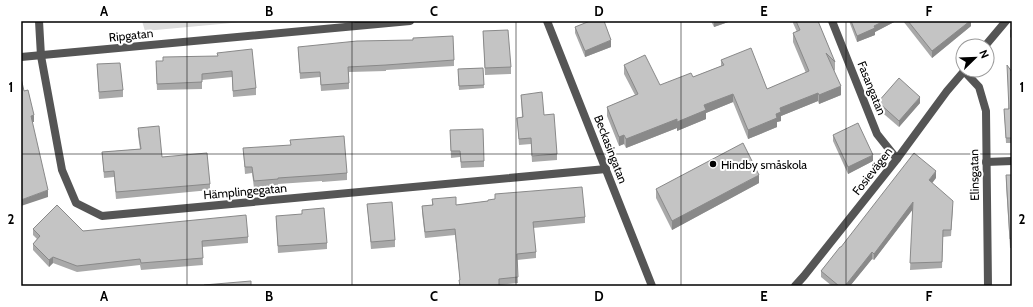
<svg xmlns="http://www.w3.org/2000/svg" width="1033" height="307" font-family="Cabin,sans-serif">
<style>
.green{fill:#dcdcdc}
.lines{fill:none;stroke-linecap:round;stroke-linejoin:round}
.minor{stroke:#555;stroke-width:8}
.wall{fill:#a9a9a9}
.shaded-wall{fill:#898989}
.building{fill:#c4c4c4;stroke:#898989}
.grid{fill:none;stroke:#000;stroke-width:1;stroke-opacity:0.55}
.poi-dot{fill:#000;stroke:#fff;stroke-width:1.5}
.labels{text-anchor:middle;dominant-baseline:central;stroke-width:4;stroke-linejoin:round;paint-order:stroke}
.street-label{font-size:12px;fill:#000;stroke:#fff}
.poi-label{font-size:12px;fill:#000;stroke:#fff;text-anchor:start}
.neatline{fill:none;stroke:#000;stroke-width:1.5}
.grid-label{font-size:13px;text-anchor:middle;font-weight:bold;fill:#000}
</style>
<rect width="100%" height="100%" fill="#fff"/>
<path class="green" d="M142,21H242V22L145,31Z"/>
<g class="lines">
<g class="minor">
<path d="M39,21L41,56L62,170L76,203L102,216L606,169"/>
<path d="M547,21L652,286"/>
<path d="M832,21L877,134L897,159"/>
<path d="M985,46L1006,21"/>
<path d="M21,57L410,21"/>
<path d="M964,71L979,87L986,111L988,286"/>
<path d="M986,162L1012,161"/>
<path d="M795,286L804,276L897,159L947,91L965,70"/>
</g>
</g>
<g class="wall">
<path d="M711,21H731L714,27Z"/>
<path d="M793,21H818L835,62V71L833,69L841,95L819,104L818,101L781,116V121L777,122V127L748,139L733,102L706,113V119L677,131V128L626,148L624,144L619,146L607,116V107L635,95L624,74V65L660,85L693,77L721,66V60L767,89L806,73L793,42V33L797,32L793,23Z"/>
<path d="M849,21H896L875,32V35L857,42Z"/>
<path d="M903,21H971V26L932,58Z"/>
<path d="M575,27L611,47L585,57L575,33Z"/>
<path d="M1012,28V39L1010,37V30Z"/>
<path d="M483,31L511,67V74L485,75Z"/>
<path d="M298,47L454,60V66L386,70V71L349,72V89L321,91L320,77L300,79Z"/>
<path d="M217,56L256,88V95L233,97L232,77L202,80V89L157,90L156,67L163,61Z"/>
<path d="M97,64L123,90V97L99,99Z"/>
<path d="M483,68L484,88L459,90L458,69Z"/>
<path d="M1012,72V143H1006L1004,109H1008Z"/>
<path d="M521,95L544,115L557,154V160L532,162L531,144L519,145L517,118L522,117Z"/>
<path d="M878,102L920,103L899,127L878,109Z"/>
<path d="M138,128L162,157L210,184V190L116,199L114,177L104,178L102,152L140,149L138,135Z"/>
<path d="M450,130L484,161V167L461,168L460,157L451,158Z"/>
<path d="M833,135L873,161L848,174L833,141Z"/>
<path d="M243,148L347,173V180L322,182V181L278,184V186L254,188L252,173L245,174Z"/>
<path d="M1006,175H1012V248H1010L1006,184Z"/>
<path d="M936,178L932,183L953,207L951,236L943,237L942,268L910,270L913,209L874,260L872,259L850,286H832L821,277V271L841,247Z"/>
<path d="M759,183L672,230L656,198V189Z"/>
<path d="M495,194L585,217V223L533,228L536,252V258L517,260L518,283L499,285V286H459L460,280L455,235L425,238L422,212V206L432,205V199L456,205L488,201L495,199Z"/>
<path d="M367,204L395,240V247L371,249Z"/>
<path d="M276,216L327,243V249L278,253Z"/>
<path d="M33,229L248,237V243L202,247L203,265L141,270L140,265L77,272L53,263L49,267L33,250V244L37,239L33,235Z"/>
</g>
<g class="shaded-wall">
<path d="M714,21H731L714,27Z"/>
<path d="M884,21H896L875,32V35L857,42V36L874,26Z"/>
<path d="M970,21H971V26L932,58V51Z"/>
<path d="M611,40V47L585,57V51Z"/>
<path d="M841,86V95L819,104V95Z"/>
<path d="M818,93V101L781,116V121L777,122V127L748,139V130L776,114L780,108Z"/>
<path d="M733,94V102L706,113V119L677,131V122L704,105Z"/>
<path d="M920,97V103L899,127V121Z"/>
<path d="M34,115V122H31V116Z"/>
<path d="M677,119V128L626,148V139Z"/>
<path d="M624,135V144L619,146V137Z"/>
<path d="M873,155V161L848,174V167Z"/>
<path d="M936,171V178L929,187V180Z"/>
<path d="M759,175V183L672,230V221Z"/>
<path d="M48,190V197L21,206V200Z"/>
<path d="M913,202V209L874,260V254Z"/>
<path d="M872,252V259L850,286H845Z"/>
<path d="M53,257V263L49,267V260Z"/>
</g>
<g class="building">
<path d="M590,21H604L611,40L585,51L575,27Z"/>
<path d="M796,21H818L835,62L826,53L841,86L819,95L818,93L780,108L781,112L776,114L777,118L748,130L733,94L704,105L706,110L677,122V119L626,139L624,135L619,137L607,107L638,94L624,65L645,55L660,85L691,73L693,77L724,65L721,60L751,48L767,89L809,71L793,33L800,30Z"/>
<path d="M851,21H884L874,26L875,28L857,36Z"/>
<path d="M908,21H970L932,51Z"/>
<path d="M508,30L511,67L485,68L483,31Z"/>
<path d="M453,36L454,60L386,65L348,67L349,83L321,85L320,72L300,73L298,47L357,41L413,40V38Z"/>
<path d="M252,49L256,88L233,91L232,71L202,74V82L157,84L156,61H163V57L218,56L217,53Z"/>
<path d="M120,63L123,90L99,92L97,64Z"/>
<path d="M1007,65L1012,72V138H1006L1004,109H1009Z"/>
<path d="M483,68L484,85L459,86L458,69Z"/>
<path d="M21,78L24,91L28,90L34,115L31,116L48,190L21,200Z"/>
<path d="M899,78L920,97L899,121L878,102Z"/>
<path d="M542,92L544,115L554,114L557,154L532,156L531,138L519,139L517,118L523,117L521,95Z"/>
<path d="M858,123L873,155L848,167L833,135Z"/>
<path d="M159,126L162,157L207,153L210,184L116,192L114,171L104,172L102,152L141,149L138,128Z"/>
<path d="M483,129L484,161L461,162L460,151H451L450,130Z"/>
<path d="M344,136L347,173L322,175L278,178V179L254,181L252,167H245L243,148L291,145L290,140Z"/>
<path d="M743,143L759,175L672,221L656,189Z"/>
<path d="M914,153L936,171L929,180L953,201L951,230H943L942,262L910,263L913,202L874,254L872,252L845,286H839L821,271L840,247H841Z"/>
<path d="M1006,175H1012V239H1010Z"/>
<path d="M582,187L585,217L533,222L536,252L517,254L518,277L499,279V286H460L459,280H460L455,229L425,232L422,206L433,205L432,199L456,197V205L488,201V200L495,199V194Z"/>
<path d="M392,202L395,240L371,242L367,204Z"/>
<path d="M57,205L83,231L246,215L248,237L202,241L203,258L141,263L140,259L77,266L53,257L49,260L33,244L40,236L33,229Z"/>
<path d="M324,208L327,243L278,246L276,216L302,214V210Z"/>
<path d="M251,281V286H204V285Z"/>
</g>
<path class="grid" d="M187,21V286M352,21V286M516,21V286M681,21V286M846,21V286M21,154H1012"/>
<circle class="poi-dot" cx="713" cy="164" r="4"/>
<g class="labels">
<g class="street-label">
<text transform="translate(131 35) rotate(-6)">Ripgatan</text>
<text transform="translate(872 88) rotate(68)">Fasangatan</text>
<text transform="translate(611 149) rotate(69)">Beckasingatan</text>
<text transform="translate(872 171) rotate(-52)">Fosievägen</text>
<text transform="translate(974 175) rotate(-91)">Elinsgatan</text>
<text transform="translate(245 191) rotate(-5)">Hämplingegatan</text>
</g>
<g class="poi-label">
<text x="721" y="164">Hindby småskola</text>
</g>
</g>
<rect width="1033" height="307" fill="none" stroke="#ffffff" stroke-width="44"/>
<g transform="translate(975 58) rotate(67)"><circle r="19" fill="#ffffff" stroke="#999999"/>
<path d="M0-3L7 15L0 10L-7 15Z" fill="#000000"/>
<text y="-6" font-size="11" font-weight="bold" text-anchor="middle" fill="#000000">N</text>
</g>
<rect x="22" y="22" width="989" height="263" class="neatline"/>
<g class="grid-label">
<text x="104" y="16">A</text>
<text x="269" y="16">B</text>
<text x="434" y="16">C</text>
<text x="599" y="16">D</text>
<text x="764" y="16">E</text>
<text x="929" y="16">F</text>
<text x="11" y="92">1</text>
<text x="1022" y="92">1</text>
<text x="11" y="224">2</text>
<text x="1022" y="224">2</text>
<text x="104" y="301">A</text>
<text x="269" y="301">B</text>
<text x="434" y="301">C</text>
<text x="599" y="301">D</text>
<text x="764" y="301">E</text>
<text x="929" y="301">F</text>
</g>
</svg>
